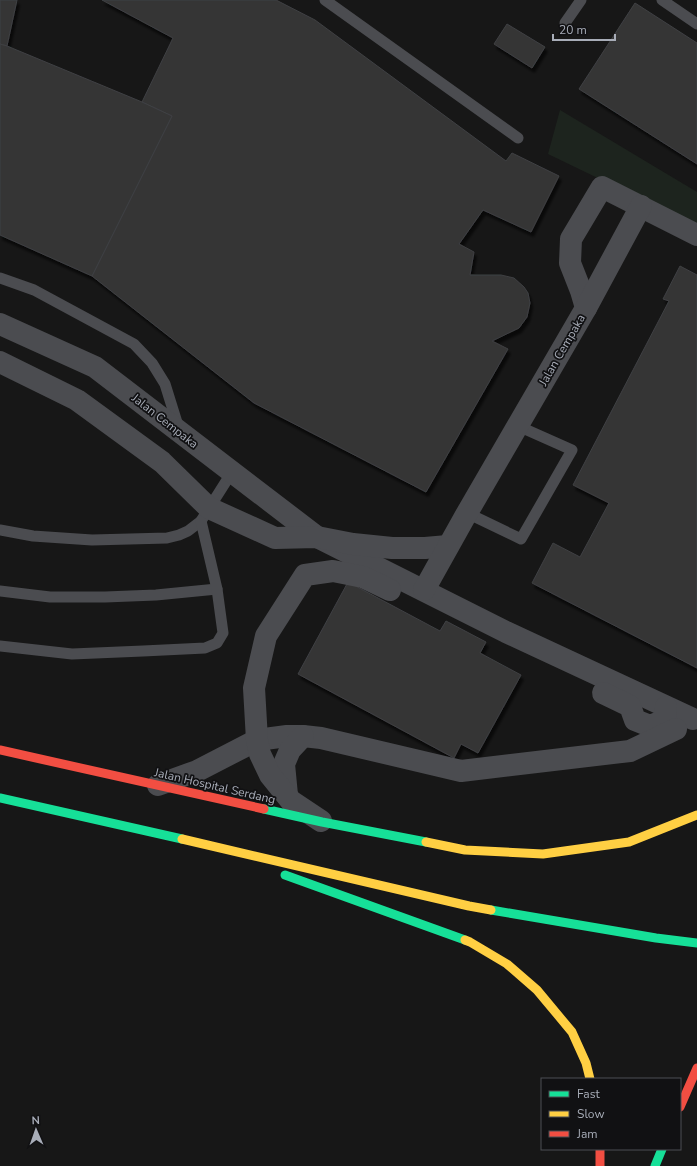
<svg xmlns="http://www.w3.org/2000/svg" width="697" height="1166" font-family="'Nunito Sans',sans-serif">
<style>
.green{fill:#1d241e}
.building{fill:#353536;stroke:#3f4043;filter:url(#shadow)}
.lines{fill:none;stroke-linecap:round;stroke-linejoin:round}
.lane{stroke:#4b4c50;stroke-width:11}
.street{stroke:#4b4c50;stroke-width:22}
.fast{stroke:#16e098;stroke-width:9}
.slow{stroke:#ffcf43;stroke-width:9}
.jam{stroke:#f24e42;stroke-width:9}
.labels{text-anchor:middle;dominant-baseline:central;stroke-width:3.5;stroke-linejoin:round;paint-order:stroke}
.street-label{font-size:12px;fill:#a8adb8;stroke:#111113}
</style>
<defs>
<filter id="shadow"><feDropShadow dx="2.5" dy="4.5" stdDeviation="1" flood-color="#0009"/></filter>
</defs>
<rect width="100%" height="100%" fill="#171717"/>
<path class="green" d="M560,110L697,192V226L548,154Z"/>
<g class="building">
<path d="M0,0H17L7,46L0,44Z"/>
<path d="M102,0H276L315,20L506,161L512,153L559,176L531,232L483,210L459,244L474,252L470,275H501L514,278L524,287L528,293L530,303L527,317L519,328L492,341L508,349L426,492L254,403L92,276L172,116L142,102L173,38Z"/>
<path d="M635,3L697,43V164L579,89Z"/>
<path d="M507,24L545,47L532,68L494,44Z"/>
<path d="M0,44L7,46L142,102L172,116L92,276L0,235Z"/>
<path d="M680,266L697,275V668L532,583L553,543L580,557L609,503L573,485L669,301L663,299Z"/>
<path d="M348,582L440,631L446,621L486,642L480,653L521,675L478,753L461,744L454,758L298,674Z"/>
</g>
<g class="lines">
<g class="lane">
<path d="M325,0L518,138"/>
<path d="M662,0L697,24"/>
<path d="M565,23L581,0"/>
<path d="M0,278L34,290L134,344L152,363L165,384L179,429"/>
<path d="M467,513L521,539L572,450L518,426"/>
<path d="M0,530L33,536L92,540L167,538L179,535L188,531L201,521L232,472"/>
<path d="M0,591L50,597H105L156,595L217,589"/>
<path d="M0,646L72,654L143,651L205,648L217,643L223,633L217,589L201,521"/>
</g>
<g class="street">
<path d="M586,308L581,291L570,263L571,239L602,187L697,235"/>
<path d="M0,324L95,367L317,537L506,632L693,719"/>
<path d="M0,362L77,400L162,462L209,508L275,538L317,537L353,544L392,548H425L448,546"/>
<path d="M424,590L467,513L586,308L641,206"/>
<path d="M603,693L630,706L635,720L650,726L665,720L666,707"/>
<path d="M158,785L197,771L257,740L287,736H303L321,738L461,771L630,751L676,729"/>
<path d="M287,795L284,764L290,750L303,736"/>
<path d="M321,821L291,801L270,775L260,754L257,740L254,688L266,636L305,575L333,571L363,577L390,590"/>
</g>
<g class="fast">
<path d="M0,798L182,839"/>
<path d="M264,809L322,822L426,842"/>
<path d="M285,875L465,940"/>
<path d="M491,910L656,938L697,943"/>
<path d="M655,1166L662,1149"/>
</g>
<g class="slow">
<path d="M182,839L469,906L491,910"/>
<path d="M426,842L465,850L543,854L629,842L697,815"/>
<path d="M465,940L470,942L507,964L537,990L572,1032L586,1063L590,1079"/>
</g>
<g class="jam">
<path d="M0,750L264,809"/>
<path d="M680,1107L697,1068"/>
<path d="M600,1149V1166"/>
</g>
</g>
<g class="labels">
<g class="street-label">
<text transform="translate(562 350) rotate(-60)">Jalan Cempaka</text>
<text transform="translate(165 421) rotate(38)">Jalan Cempaka</text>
<text transform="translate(215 786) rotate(13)">Jalan Hospital Serdang</text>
</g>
</g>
<rect x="541" y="1078" width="140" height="72" fill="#111113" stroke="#4d4f55"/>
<rect x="549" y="1091" width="20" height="6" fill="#16e098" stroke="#4d4f55"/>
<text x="577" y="1098" font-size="12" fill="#a8adb8">Fast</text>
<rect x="549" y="1111" width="20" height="6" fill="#ffcf43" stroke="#4d4f55"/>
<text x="577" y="1118" font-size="12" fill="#a8adb8">Slow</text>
<rect x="549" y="1131" width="20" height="6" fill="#f24e42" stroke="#4d4f55"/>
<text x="577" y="1138" font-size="12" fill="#a8adb8">Jam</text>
<g transform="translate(36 1130) rotate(358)" stroke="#111113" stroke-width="3" paint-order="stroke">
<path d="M0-3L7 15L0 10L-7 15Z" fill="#a8adb8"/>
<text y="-6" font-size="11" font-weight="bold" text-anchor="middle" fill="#a8adb8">N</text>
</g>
<path d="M553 34v6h62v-6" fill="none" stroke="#a8adb8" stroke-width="2"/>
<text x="559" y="34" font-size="12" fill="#a8adb8" stroke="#111113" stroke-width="3" paint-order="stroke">20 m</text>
</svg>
